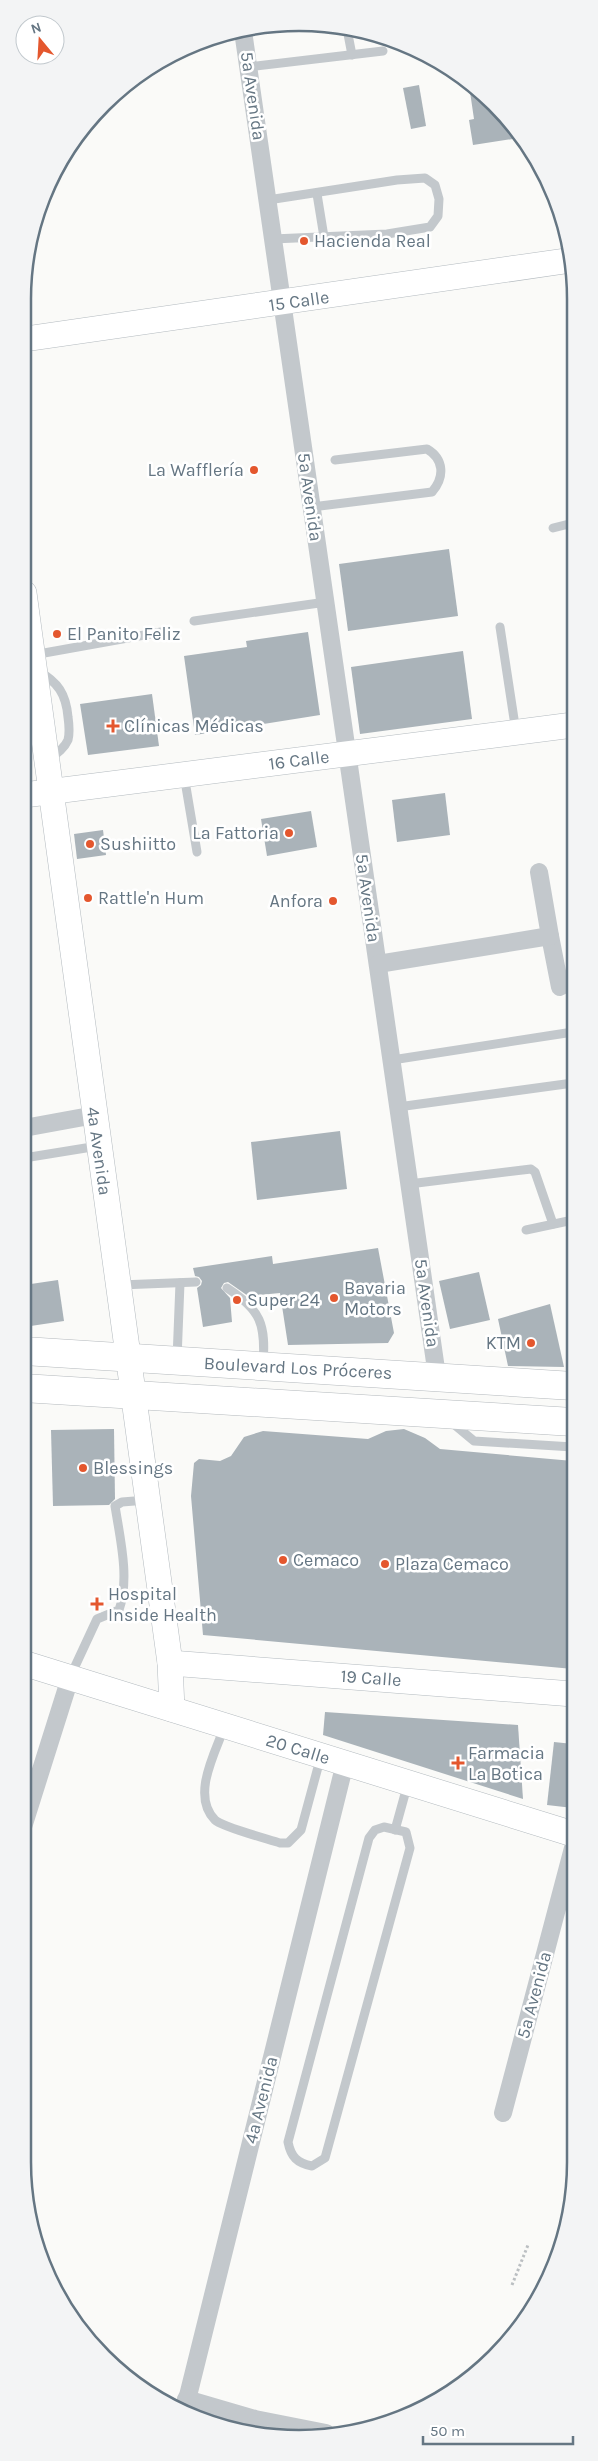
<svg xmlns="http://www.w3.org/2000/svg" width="598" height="2461" font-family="Karla,sans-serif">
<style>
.building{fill:#aab3b9}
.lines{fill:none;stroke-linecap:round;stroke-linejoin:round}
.secondary-casing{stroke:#b3babf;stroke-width:26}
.highway-casing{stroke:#b4b9bd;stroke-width:29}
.path{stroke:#bbbfc2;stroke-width:3;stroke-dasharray:2.5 2.5;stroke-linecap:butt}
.lane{stroke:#c3c8cc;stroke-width:9}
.street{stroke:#c3c8cc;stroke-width:18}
.secondary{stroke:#fff;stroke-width:25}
.highway{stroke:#fff;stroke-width:28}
.poi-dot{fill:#e4572e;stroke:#fff;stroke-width:2}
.labels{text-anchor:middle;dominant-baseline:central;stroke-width:5;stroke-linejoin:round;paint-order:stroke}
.street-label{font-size:18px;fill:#657683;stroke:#fff}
.poi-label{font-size:18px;fill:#657683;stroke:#fff;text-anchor:start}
.rim{fill:none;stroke:#657683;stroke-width:2.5}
</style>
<rect width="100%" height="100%" fill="#fafaf8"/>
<g class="building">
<path d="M419,85L426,126L411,129L403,88Z"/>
<path d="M469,85L495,104L519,138L473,145L469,120L474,119Z"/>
<path d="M449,549L458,616L348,631L339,564Z"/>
<path d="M308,632L320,715L195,735L184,656L247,647L246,641Z"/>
<path d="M463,651L472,719L360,734L351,667Z"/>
<path d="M152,694L159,746L88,755L80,704Z"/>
<path d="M445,793L450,835L397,842L392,800Z"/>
<path d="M311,811L317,847L267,856L261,819Z"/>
<path d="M103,830L106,855L77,859L74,834Z"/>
<path d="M340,1131L347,1189L257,1200L251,1142Z"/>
<path d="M378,1248L394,1333L388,1343L288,1345L280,1293L248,1296L228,1282L224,1283L221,1288L230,1298L232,1322L203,1327L197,1288L201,1285L202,1281L199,1277L195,1276L193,1268L272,1256L273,1264Z"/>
<path d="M479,1272L490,1320L450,1329L439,1281Z"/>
<path d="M58,1280L64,1321L24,1327V1285Z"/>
<path d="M550,1304L564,1367L508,1366L498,1319Z"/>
<path d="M114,1429L115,1499L109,1505L53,1506L51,1430Z"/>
<path d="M404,1429L425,1438L440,1449L573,1461V1669L203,1635L191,1496L194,1463L199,1459L220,1461L231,1456L244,1437L263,1431L368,1439L386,1431Z"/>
<path d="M325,1712L518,1725L523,1799L323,1735Z"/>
<path d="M554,1742L573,1744V1808L547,1805Z"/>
</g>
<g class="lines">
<g class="secondary-casing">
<g id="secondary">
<path d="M25,339L572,260"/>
<path d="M24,593L170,1663L172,1709"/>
<path d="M24,795L573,725"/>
<path d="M23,1663L573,1834"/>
<path d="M170,1663L573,1694"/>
</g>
</g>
<g class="highway-casing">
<g id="highway">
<path d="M24,1351L573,1386"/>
<path d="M23,1388L573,1422"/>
</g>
</g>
<path class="path" d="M512,2285L528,2245"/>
<g class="lane">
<path d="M347,29L352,55"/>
<path d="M248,67L383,51"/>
<path d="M317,194L324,237"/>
<path d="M268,200L397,180L425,178L435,185L439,199L438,216L430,227L387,234L273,239"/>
<path d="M312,507L432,492C445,477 444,459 427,449L335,460"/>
<path d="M553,528L573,523"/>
<path d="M194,621L326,602"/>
<path d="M500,627L516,732"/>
<path d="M33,655L161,632"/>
<path d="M38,671C58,682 66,694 68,717C69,724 70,732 68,740C64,749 56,754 49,759"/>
<path d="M184,775L197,852"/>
<path d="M392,1060L573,1032"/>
<path d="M398,1107L573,1083"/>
<path d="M24,1158L98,1146"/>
<path d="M409,1184L531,1169L535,1172L553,1224"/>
<path d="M526,1230L573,1220"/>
<path d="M120,1285L196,1282"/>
<path d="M227,1288C261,1310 266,1324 263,1365"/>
<path d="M177,1359L180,1283"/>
<path d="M450,1421L474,1441L573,1447"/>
<path d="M71,1675L97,1619L119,1610C130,1579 120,1538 115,1506L122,1502L147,1500"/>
<path d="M224,1728C215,1753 191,1796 215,1820C222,1827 268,1839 280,1843H288L301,1830L321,1756"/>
<path d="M384,1827L406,1832L410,1848L325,2158L312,2166C297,2163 291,2157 288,2142L369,1838L375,1830Z"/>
<path d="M395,1830L408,1783"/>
</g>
<g class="street">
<path d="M243,31L437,1376"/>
<path d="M550,936L560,987"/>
<path d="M378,964L550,936L539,872"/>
<path d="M24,1128L95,1115"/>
<path d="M23,1827L70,1678"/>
<path d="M503,2113L573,1848"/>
<path d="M186,2399L255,2419L326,2433"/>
<path d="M184,2412L345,1763"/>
</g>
<use href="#secondary" class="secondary"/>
<use href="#highway" class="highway"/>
</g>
<g class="poi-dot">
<circle cx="304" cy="241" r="5"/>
<circle cx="254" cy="470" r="5"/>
<circle cx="57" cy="634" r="5"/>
<path d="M110.5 718.5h5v5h5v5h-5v5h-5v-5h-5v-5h5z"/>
<circle cx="289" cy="833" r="5"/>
<circle cx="90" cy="844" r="5"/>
<circle cx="88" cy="898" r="5"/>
<circle cx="333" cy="901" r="5"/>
<circle cx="334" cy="1298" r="5"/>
<circle cx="237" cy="1300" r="5"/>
<circle cx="531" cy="1343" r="5"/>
<circle cx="83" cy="1468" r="5"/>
<circle cx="283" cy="1560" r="5"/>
<circle cx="385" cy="1564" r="5"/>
<path d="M94.5 1596.5h5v5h5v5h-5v5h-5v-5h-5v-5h5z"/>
<path d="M455.5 1755.5h5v5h5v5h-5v5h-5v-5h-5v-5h5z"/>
</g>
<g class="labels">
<g class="street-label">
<text transform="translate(253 96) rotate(82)">5a Avenida</text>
<text transform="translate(299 301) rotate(-8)">15 Calle</text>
<text transform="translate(310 497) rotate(82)">5a Avenida</text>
<text transform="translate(299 760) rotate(-7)">16 Calle</text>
<text transform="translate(368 898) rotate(82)">5a Avenida</text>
<text transform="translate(99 1151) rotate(82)">4a Avenida</text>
<text transform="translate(427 1303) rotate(82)">5a Avenida</text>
<text transform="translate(298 1368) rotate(3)">Boulevard Los Próceres</text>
<text transform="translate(371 1678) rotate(4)">19 Calle</text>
<text transform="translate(298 1749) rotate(17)">20 Calle</text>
<text transform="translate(534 1995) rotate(-75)">5a Avenida</text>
<text transform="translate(261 2100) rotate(-76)">4a Avenida</text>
</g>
<g class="poi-label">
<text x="314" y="241">Hacienda Real</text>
<text x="244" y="470" text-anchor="end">La Wafflería</text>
<text x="67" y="634">El Panito Feliz</text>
<text x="124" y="726">Clínicas Médicas</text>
<text x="279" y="833" text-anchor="end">La Fattoria</text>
<text x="100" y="844">Sushiitto</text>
<text x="98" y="898">Rattle'n Hum</text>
<text x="323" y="901" text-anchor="end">Anfora</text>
<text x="344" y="1288">Bavaria<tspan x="344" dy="21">Motors</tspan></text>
<text x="247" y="1300">Super 24</text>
<text x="521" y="1343" text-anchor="end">KTM</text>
<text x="93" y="1468">Blessings</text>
<text x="293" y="1560">Cemaco</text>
<text x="395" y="1564">Plaza Cemaco</text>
<text x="108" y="1594">Hospital<tspan x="108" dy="21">Inside Health</tspan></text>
<text x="468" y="1753">Farmacia<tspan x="468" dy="21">La Botica</tspan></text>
</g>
</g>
<path d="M0 0H598V2461H0ZM299 31H299A268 268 0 0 1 567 299V2162A268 268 0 0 1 299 2430H299A268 268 0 0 1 31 2162V299A268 268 0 0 1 299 31Z" fill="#f3f4f5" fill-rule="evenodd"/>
<path class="rim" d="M299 31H299A268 268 0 0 1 567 299V2162A268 268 0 0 1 299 2430H299A268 268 0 0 1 31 2162V299A268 268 0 0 1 299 31Z"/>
<g transform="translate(40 40) rotate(342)"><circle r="24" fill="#ffffff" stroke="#c1c8cd"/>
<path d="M0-4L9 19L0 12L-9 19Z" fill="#e4572e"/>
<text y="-8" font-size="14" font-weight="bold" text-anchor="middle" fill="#657683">N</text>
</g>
<path d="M423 2436v8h150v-8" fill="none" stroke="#657683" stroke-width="2.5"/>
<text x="430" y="2436" font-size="15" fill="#657683" stroke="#ffffff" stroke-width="4" paint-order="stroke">50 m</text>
</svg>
